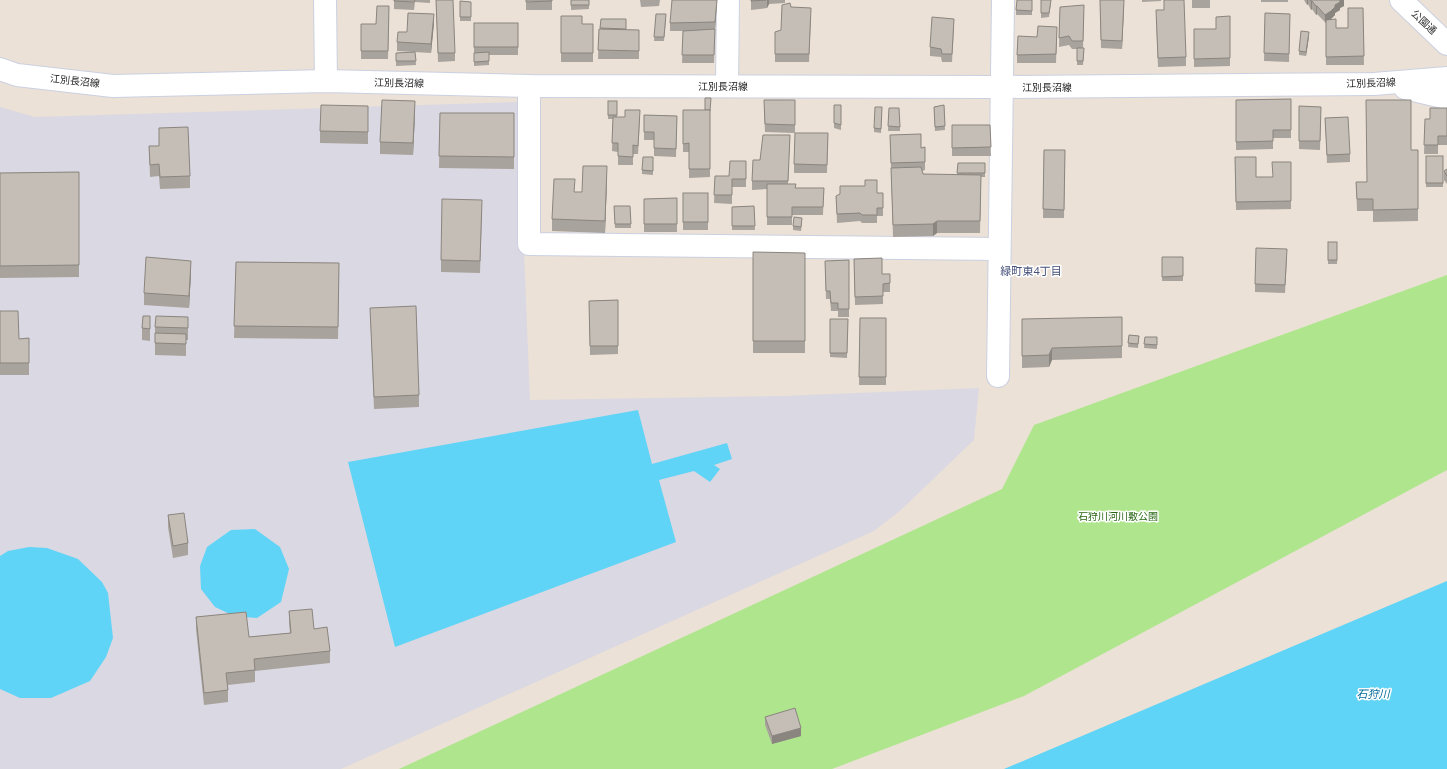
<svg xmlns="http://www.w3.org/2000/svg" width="1447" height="769" font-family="Mulish,'Noto Sans JP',sans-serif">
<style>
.industrial{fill:#dad8e2}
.green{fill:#afe68d}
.water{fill:#60d4f6}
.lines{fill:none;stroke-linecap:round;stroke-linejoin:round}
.minor-casing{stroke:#cbd0e1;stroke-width:24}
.tertiary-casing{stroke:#cbd0e1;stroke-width:24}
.secondary-casing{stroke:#cbd0e1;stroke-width:24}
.minor{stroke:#fff;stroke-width:22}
.tertiary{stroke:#fff;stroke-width:22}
.secondary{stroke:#fff;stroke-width:22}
.wall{fill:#a9a39d}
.shaded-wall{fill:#8a857f}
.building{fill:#c5beb6;stroke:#8a857f}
.labels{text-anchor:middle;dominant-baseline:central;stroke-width:3;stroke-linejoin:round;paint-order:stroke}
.street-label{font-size:10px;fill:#262626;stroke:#fff}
.park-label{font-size:10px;fill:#286614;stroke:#fff}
.neighbourhood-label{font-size:11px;fill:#455079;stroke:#fff}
.water-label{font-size:11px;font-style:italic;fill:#046e9d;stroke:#fff}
</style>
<rect width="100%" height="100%" fill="#ebe1d6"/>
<path class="industrial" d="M518,102L530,400L783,396L979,388L974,440L901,510L874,531L341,769H0V107L35,117Z"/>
<path class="green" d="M1447,275V470L1024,696L832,769H399L1002,489L1034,425Z"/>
<g class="water">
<path d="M638,410L652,464L727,443L732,459L714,465L720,469L710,482L694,471L659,480L676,542L395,647L348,462Z"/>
<path d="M255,529L280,547L289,569L281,602L257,618L234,616L215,607L201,589L200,566L207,547L231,530Z"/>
<path d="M29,547L47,548L78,559L102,582L108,593L113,638L106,657L90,681L51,698H20L0,689V556L8,551Z"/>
<path d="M1447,581V769H1004Z"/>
</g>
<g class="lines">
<g class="minor-casing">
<g id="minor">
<path d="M325,0L326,81"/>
<path d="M529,86V244L999,249"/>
<path d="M727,86L728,0"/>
<path d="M998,376L1003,0"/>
</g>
</g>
<g class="tertiary-casing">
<path id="tertiary" d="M1401,0L1447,44"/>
</g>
<g class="secondary-casing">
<g id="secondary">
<path d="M0,69L17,75L113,86L326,81L529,86L1001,87L1374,84L1447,78"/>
<path d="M1405,88L1447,98"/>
</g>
</g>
<use href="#minor" class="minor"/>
<use href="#tertiary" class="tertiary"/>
<use href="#secondary" class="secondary"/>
</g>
<g class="wall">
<path d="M394,0H430V3L415,2L414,10L394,9Z"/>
<path d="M436,0L455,53V61L438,62Z"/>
<rect x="526" y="0" width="26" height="10"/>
<path d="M571,0H589V9L571,10Z"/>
<path d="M640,0H660L659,6L641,7Z"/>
<path d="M717,0L715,30L714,63H682L683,31H670V23Z"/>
<path d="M751,0H785V3L769,4L767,8L751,10Z"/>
<path d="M1032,0V15H1016V10Z"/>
<path d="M1041,0L1051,3L1049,17L1041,18Z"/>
<path d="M1100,0L1124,6L1122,49L1101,48Z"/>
<path d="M1142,0H1161V1L1142,2Z"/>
<rect x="1192" y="0" width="18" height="8"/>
<rect x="1261" y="0" width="27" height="2"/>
<path d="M1304,0H1344V6L1340,8V10L1335,13V15L1331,19L1336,28H1348L1363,8L1364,65H1326V23L1317,14L1316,15L1312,9L1311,10L1308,4L1307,5Z"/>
<path d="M460,1L471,2V21H460Z"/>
<path d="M389,6L388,59H361V24H376Z"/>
<path d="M791,7L811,16L809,62H775V32L781,30Z"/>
<path d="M1060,7L1084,13L1083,48L1084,52L1083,65H1077V49H1072L1069,45L1059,47Z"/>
<path d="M1265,13L1290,14L1289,62L1264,61Z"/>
<path d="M656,14L666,19L664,41H654Z"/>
<path d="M561,16L582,24H593V62H561Z"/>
<path d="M1230,16V66L1194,67V29H1216Z"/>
<path d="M1156,18L1186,57V66L1158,67Z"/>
<path d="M601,19H626V30H639V59H598L599,29H600Z"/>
<path d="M434,23L431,53L397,51V42L407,32Z"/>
<path d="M474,23H518V55H489V65L474,66Z"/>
<path d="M954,27L952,62H942L941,57L930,56V47Z"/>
<path d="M1057,35L1056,63H1017V55Z"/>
<path d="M1309,36L1306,56L1299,55V51Z"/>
<path d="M415,52L416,65L396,66V53Z"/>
<path d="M1291,99V138H1273V149L1236,150V100Z"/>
<path d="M795,100V133L765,132L764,108Z"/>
<path d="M608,101H617V117L640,118L638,154H633V165H618V152L612,151L613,119H608Z"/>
<path d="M834,105H841V130L834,128Z"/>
<path d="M944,105L945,130L935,131L934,107Z"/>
<path d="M1299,106L1321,107L1320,150L1299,149Z"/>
<path d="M882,107L881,133L874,132V128Z"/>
<path d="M889,108L900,127V131H888Z"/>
<path d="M1447,108V145H1438V154H1424L1425,119H1430Z"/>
<path d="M683,110L710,115V177L689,178V152H683Z"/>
<path d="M415,113L413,155L380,154V142Z"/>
<path d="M440,113H514V169L439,168Z"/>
<path d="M644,115L677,116L676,157L654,156V140H644Z"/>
<path d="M368,118V144L320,143V131Z"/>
<path d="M1325,118L1350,154V162L1327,163Z"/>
<path d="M952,125H990L991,156H952Z"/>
<path d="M159,128L190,176V188L160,189L159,176L150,177L149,146H159Z"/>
<path d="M828,133L827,173H794V164Z"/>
<path d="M790,135L788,184L796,188H824L823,215H792V225H767V189L752,190V181L760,160Z"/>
<path d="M890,135L921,148L925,147V170L922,171L923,174L957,175L958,163H985V177H981L980,233H937L933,236L893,237Z"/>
<path d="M1044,150H1065L1064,218H1043Z"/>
<path d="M1411,150H1418V221L1373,222V211H1357L1356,182H1367Z"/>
<rect x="1426" y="156" width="17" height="31"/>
<path d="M653,157V175L642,174V170Z"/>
<path d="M1235,157L1256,177H1272L1291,162V209L1236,210Z"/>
<path d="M746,161V187H732V204L714,203L715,176H729Z"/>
<path d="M1447,169V184L1444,180V171Z"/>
<path d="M79,172V277L0,278V173Z"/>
<path d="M607,178L605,233L552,231V219L574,192H582Z"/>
<rect x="683" y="193" width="25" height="37"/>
<path d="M877,193H883V216H877V223H862L860,221L837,223L836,196Z"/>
<path d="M677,198V232H644V199Z"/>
<path d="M614,206H630L631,228H615Z"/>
<path d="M754,206L755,230H732V207Z"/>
<path d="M482,212L480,273L441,272V260Z"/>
<path d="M802,222L801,231L793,230V226Z"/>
<rect x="1328" y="242" width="9" height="22"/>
<path d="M753,252L805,253V353H753Z"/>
<rect x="1162" y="257" width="21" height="24"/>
<path d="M1287,257L1285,293L1255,292V284Z"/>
<path d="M854,259L882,274H890V292H883V304L855,305Z"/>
<path d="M849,260V317H838V311H831L830,299H826L825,261Z"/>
<path d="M236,262L339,263L338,339L234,338Z"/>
<path d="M191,273L189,308L144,305V293Z"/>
<path d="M618,300V354L590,355L589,301Z"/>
<path d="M370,308L419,395V407L374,409Z"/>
<path d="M0,311L19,339L29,338V375H0Z"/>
<path d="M188,317V340H186V356L155,355V327Z"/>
<path d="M1122,317V358L1052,360L1049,367L1022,368V331Z"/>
<path d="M860,318H886V385H859Z"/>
<path d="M830,319H848L847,358L830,357Z"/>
<path d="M142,328H150V341L142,340Z"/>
<path d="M1129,335L1139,336L1138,348L1128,347Z"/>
<path d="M1145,337H1157V349L1144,348Z"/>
<path d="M168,515L188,543V555L173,558L168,527Z"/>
<path d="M289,611L314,629L330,651V663L255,671V682L228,685V702L204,705L196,629V617L249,637L290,633L289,623Z"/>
<path d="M765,717L801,736L772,744L765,725Z"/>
</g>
<g class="shaded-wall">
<path d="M717,0L715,30V22Z"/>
<path d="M767,0H769V4L767,8Z"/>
<path d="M1124,0V6L1122,49V41Z"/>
<path d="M1307,0H1308V4L1307,5Z"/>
<path d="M1340,0H1344V6L1340,8V10L1335,13V15L1331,19L1325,23V15Z"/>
<path d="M1311,1H1312V9L1311,10Z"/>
<path d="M1316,6H1317V14L1316,15Z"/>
<path d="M434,14V23L431,53V44Z"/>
<path d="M1309,32V36L1306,56V52Z"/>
<path d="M415,101V113L413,155V143Z"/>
<path d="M607,166V178L605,233V221Z"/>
<path d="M937,221V233L933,236V224Z"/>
<path d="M191,261V273L189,308V296Z"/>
<path d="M1052,348V360L1049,367V355Z"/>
<path d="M801,728V736L772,744V736Z"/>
</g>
<g class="building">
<path d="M394,0H415L414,2L394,1Z"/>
<path d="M436,0H453L455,53H438Z"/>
<path d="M526,0H552V1L526,2Z"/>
<rect x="571" y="0" width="18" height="5"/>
<path d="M672,0H717L715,22L670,23Z"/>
<path d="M751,0H766L751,1Z"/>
<path d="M1017,0H1032V11L1016,10Z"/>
<path d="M1041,0H1051L1049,13H1041Z"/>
<path d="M1100,0H1124L1122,41L1101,40Z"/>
<path d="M1164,0H1184L1186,57L1158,58L1156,10H1164Z"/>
<path d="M1310,0H1340V2L1335,5V7L1331,11L1325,15L1317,6H1316L1312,1H1311Z"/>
<path d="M460,1L471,2V17H460Z"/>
<path d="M790,3L791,7L811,8L809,54H775V32L781,30L782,5Z"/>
<path d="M1084,5L1083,41H1072L1069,36L1059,38L1060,7Z"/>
<path d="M377,6H389L388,51H361V24H376Z"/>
<path d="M1348,8H1363L1364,56L1326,57V20L1336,19V28H1348Z"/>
<path d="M408,13L434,14L431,44L397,42L398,32H407Z"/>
<path d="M1265,13L1290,14L1289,54L1264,53Z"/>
<path d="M656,14H666L664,37H654Z"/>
<path d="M561,16H582V24H593V53H561Z"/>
<path d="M1230,16V58L1194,59V29H1216V17Z"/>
<path d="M932,17L954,19L952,54H942L941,49L930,47Z"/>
<path d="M601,19H626V29L600,28Z"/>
<rect x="474" y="23" width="44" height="24"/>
<path d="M1038,26L1057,27L1056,54L1017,55L1018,36L1037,37Z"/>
<path d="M599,29L639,30V51L598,50Z"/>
<path d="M715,29L714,55H682L683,31Z"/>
<path d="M1301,31L1309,32L1306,52L1299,51Z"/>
<path d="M1077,48H1084L1083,61H1077Z"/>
<path d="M415,52L416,61H396V53Z"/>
<path d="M489,52V61L474,62V53Z"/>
<path d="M705,98H711L710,111V110H705Z"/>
<path d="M1291,99V130H1273V141L1236,142V100Z"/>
<path d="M382,100L415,101L413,143L380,142Z"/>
<path d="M764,100H795V125L765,124Z"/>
<path d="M1366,100H1411V150H1418V209L1373,210V199H1357L1356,182H1367Z"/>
<rect x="608" y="101" width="9" height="14"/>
<path d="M321,105L368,106V132L320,131Z"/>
<path d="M834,105H841V125L834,123Z"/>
<path d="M944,105L945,126L935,127L934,107Z"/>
<path d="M1299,106L1321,107L1320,141H1299Z"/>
<path d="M875,107H882L881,129L874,128Z"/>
<path d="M889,108H899L900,127L888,126Z"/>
<path d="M1430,108H1447V136H1438V145H1424L1425,119H1430Z"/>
<path d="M625,110H640L638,146L633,145V157L618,156V143H612L613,117H625Z"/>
<path d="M683,110H710V169H689V143L683,144Z"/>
<path d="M440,113H514V157L439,156Z"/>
<path d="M644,115L677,116L676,149L654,148V132H644Z"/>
<path d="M1348,117L1350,154L1327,155L1325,118Z"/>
<path d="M952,125H990L991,147L952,148Z"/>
<path d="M188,127L190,176L160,177L159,164L150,165L149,146H159V128Z"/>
<path d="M795,133H828L827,165L794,164Z"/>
<path d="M921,134V148L925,147V162L891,163L890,135Z"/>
<path d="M763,135H790L788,181H752L753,160H760Z"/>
<path d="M1044,150H1065L1064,210L1043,209Z"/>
<rect x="1426" y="156" width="17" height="27"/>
<path d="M643,157H653V171L642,170Z"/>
<path d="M1235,157H1256V177H1273L1272,162H1291V201L1236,202Z"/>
<path d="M730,161H746V179H732V195H714L715,176H729Z"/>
<path d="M958,163H985V173H957Z"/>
<path d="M583,166H607L605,221L552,219L554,179H575L574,192H582Z"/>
<path d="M921,167L923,174L981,175L980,221H937L933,224L893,225L891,168Z"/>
<path d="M1447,169V176L1444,171Z"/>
<path d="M79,172V265L0,266V173Z"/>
<path d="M865,180H877V193H883V208H877V215H862L860,213L837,214L836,196L840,194V186H865Z"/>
<path d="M767,184H796L795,188H824L823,207H792V217H767Z"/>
<rect x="683" y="193" width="25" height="29"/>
<path d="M677,198V224H644V199Z"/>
<path d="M442,199L482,200L480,261L441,260Z"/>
<path d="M614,206H630L631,224H615Z"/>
<path d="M754,206L755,226H732V207Z"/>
<path d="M794,217L802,218L801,227L793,226Z"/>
<rect x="1328" y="242" width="9" height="18"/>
<path d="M1256,248L1287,249L1285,285L1255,284Z"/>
<path d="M753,252L805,253V341H753Z"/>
<path d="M146,257L191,261L189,296L144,293Z"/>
<path d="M1162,257H1183V276L1162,277Z"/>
<path d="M882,258V274H890V283L883,284V296L855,297L854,259Z"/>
<path d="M849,260V309H838V303H831L830,291H826L825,261Z"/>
<path d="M236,262L339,263L338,327L234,326Z"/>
<path d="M618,300V346H590L589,301Z"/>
<path d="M416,306L419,395L374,397L370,308Z"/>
<path d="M0,311H18L19,339L29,338V363H0Z"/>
<path d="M143,316H150V329L142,328Z"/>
<path d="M156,316L188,317V328L155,327Z"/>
<path d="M1122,317V346L1052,348L1049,355L1022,356V319Z"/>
<path d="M860,318H886V377H859Z"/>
<path d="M830,319H848L847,353H830Z"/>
<path d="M155,333L186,334V344L155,343Z"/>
<path d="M1129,335L1139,336L1138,344L1128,343Z"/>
<path d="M1145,337H1157V345L1144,344Z"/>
<path d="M184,513L188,543L173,546L168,515Z"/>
<path d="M312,609L314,629L327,627L330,651L254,659L255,670L226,673L228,690L204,693L196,617L246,612L249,637L291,633L289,611Z"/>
<path d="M795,708L801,728L772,736L765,717Z"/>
</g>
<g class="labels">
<g class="street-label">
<text transform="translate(1424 22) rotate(43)">公園通</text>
<text transform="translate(75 81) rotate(6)">江別長沼線</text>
<text transform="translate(399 83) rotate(1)">江別長沼線</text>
<text transform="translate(1371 83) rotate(-2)">江別長沼線</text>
<text x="723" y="86">江別長沼線</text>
<text x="1047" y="87">江別長沼線</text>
</g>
<g class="park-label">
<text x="1118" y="516">石狩川河川敷公園</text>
</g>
<g class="neighbourhood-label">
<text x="1031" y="271">緑町東4丁目</text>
</g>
<g class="water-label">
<text x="1373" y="694">石狩川</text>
</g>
</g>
</svg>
